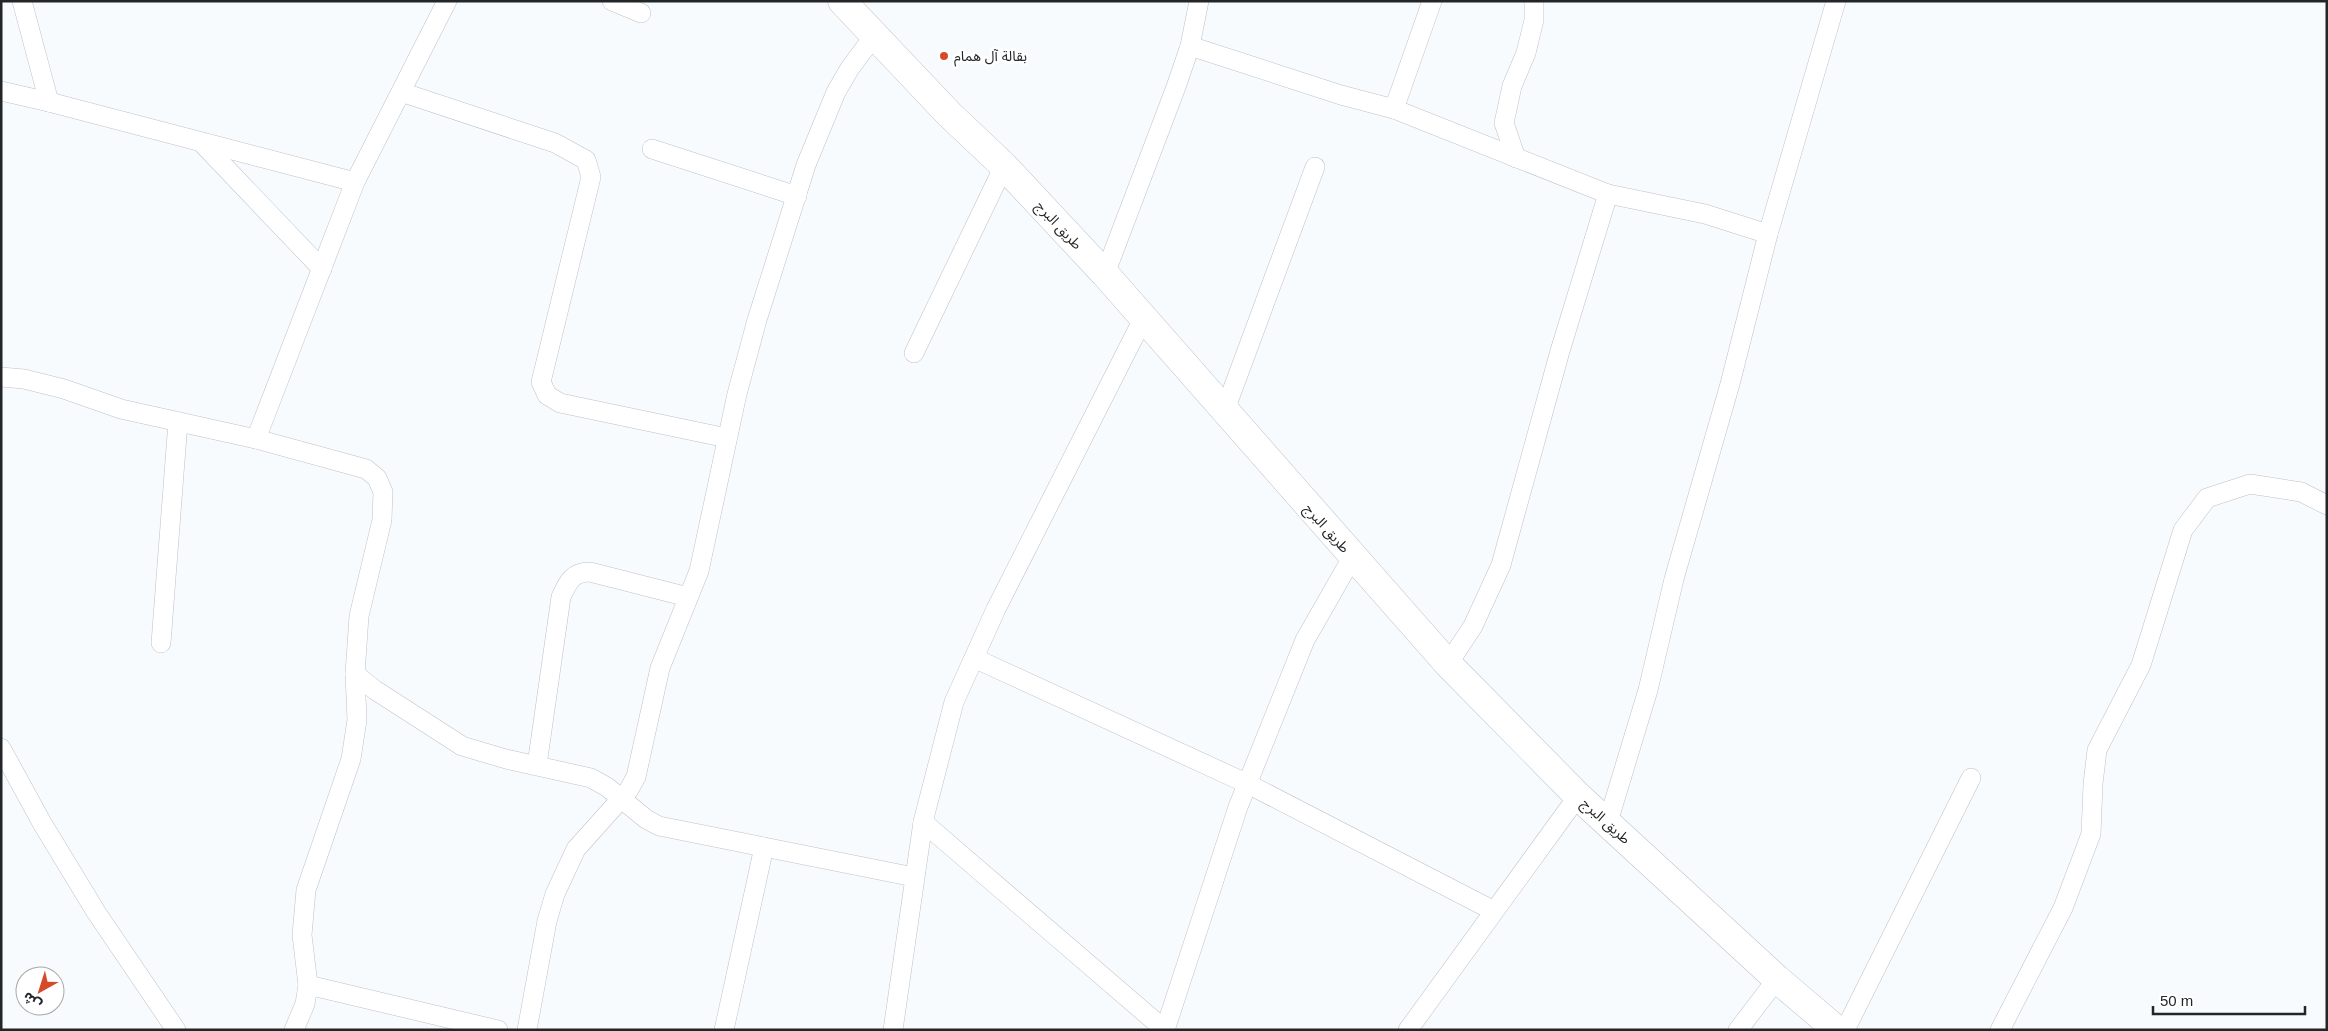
<svg xmlns="http://www.w3.org/2000/svg" width="2328" height="1031" font-family="Arial,'Noto Sans Arabic',sans-serif">
<style>
.lines{fill:none;stroke-linecap:round;stroke-linejoin:round}
.street-casing{stroke:#bcc2ca;stroke-width:20}
.secondary-casing{stroke:#bcc2ca;stroke-width:29}
.street{stroke:#fff;stroke-width:19}
.secondary{stroke:#fff;stroke-width:28}
.poi-dot{fill:#d54b29;stroke:#fff;stroke-width:2}
.labels{text-anchor:middle;dominant-baseline:central;stroke-width:5;stroke-linejoin:round;paint-order:stroke}
.poi-label{font-size:14px;fill:#232629;stroke:#fff;text-anchor:start}
.street-label{font-size:14px;fill:#232629;stroke:#fff}
</style>
<rect width="100%" height="100%" fill="#f8fbfe"/>
<g class="lines">
<g class="street-casing">
<g id="street">
<path d="M22,1L49,102"/>
<path d="M612,1L641,13"/>
<path d="M1190,46L1341,95L1394,109L1608,194L1705,214L1768,234"/>
<path d="M1,91L49,102L355,182"/>
<path d="M401,92L555,143L586,160L591,177L541,382L547,395L560,403L727,438"/>
<path d="M1394,109L1432,1"/>
<path d="M201,142L322,269"/>
<path d="M652,149L797,196"/>
<path d="M1516,158L1504,123L1512,86L1526,53L1534,20V1"/>
<path d="M1105,274L1176,87L1190,46L1199,1"/>
<path d="M914,353L1004,166"/>
<path d="M1,377L24,379L64,389L121,409L256,439L366,469L377,478L383,492L382,520L359,616L355,674L357,720L351,759L306,890L302,935L308,985L305,1004L294,1030"/>
<path d="M1225,410L1315,167"/>
<path d="M256,439L355,182L447,1"/>
<path d="M161,643L178,422"/>
<path d="M974,658L1248,784L1494,911"/>
<path d="M1448,664L1473,626L1501,565L1560,351L1608,194"/>
<path d="M355,674L375,690L462,746L506,759L591,778L607,787L646,819L659,826L914,877"/>
<path d="M1,748L42,823L96,912L176,1030"/>
<path d="M537,765L561,597C568,582 572,572 590,572L688,597"/>
<path d="M923,822L1165,1030"/>
<path d="M1608,822L1648,690L1674,579L1730,384L1768,234L1836,1"/>
<path d="M308,985L498,1030"/>
<path d="M527,1030L547,921L555,894L576,849L628,791L636,777L660,668L699,571L737,394L757,320L806,165L836,92L850,68L874,36"/>
<path d="M724,1030L764,847"/>
<path d="M893,1030L923,822L954,702L996,609L1144,317"/>
<path d="M1165,1030L1238,807L1305,640L1353,556"/>
<path d="M1408,1030L1578,796"/>
<path d="M1738,1030L1777,979"/>
<path d="M1845,1030L1971,778"/>
<path d="M2000,1030L2063,908L2091,834L2093,784L2097,750L2141,665L2183,530L2207,498L2250,484L2301,492L2327,505"/>
</g>
</g>
<g class="secondary-casing">
<path id="secondary" d="M842,1L949,114L1004,166L1105,274L1448,664L1578,796L1777,979L1837,1030"/>
</g>
<use href="#street" class="street"/>
<use href="#secondary" class="secondary"/>
</g>
<circle class="poi-dot" cx="944" cy="56" r="5"/>
<g class="labels">
<g class="poi-label">
<text x="954" y="56">بقالة آل همام</text>
</g>
<g class="street-label">
<text transform="translate(1059 225) rotate(47)">طريق البرج</text>
<text transform="translate(1327 528) rotate(48)">طريق البرج</text>
<text transform="translate(1606 821) rotate(42)">طريق البرج</text>
</g>
</g>
<rect width="2328" height="1031" fill="none" stroke="#232629" stroke-width="5"/>
<g transform="translate(40 991) rotate(219)"><circle r="24" fill="#ffffff" stroke="#a7a8a9"/>
<path d="M0-4L9 19L0 12L-9 19Z" fill="#d54b29"/>
<text y="-8" font-size="14" font-weight="bold" text-anchor="middle" fill="#232629">ش</text>
</g>
<path d="M2153 1006v8h152v-8" fill="none" stroke="#232629" stroke-width="2.5"/>
<text x="2160" y="1006" font-size="15" fill="#232629" stroke="#ffffff" stroke-width="4" paint-order="stroke">50 m</text>
</svg>
